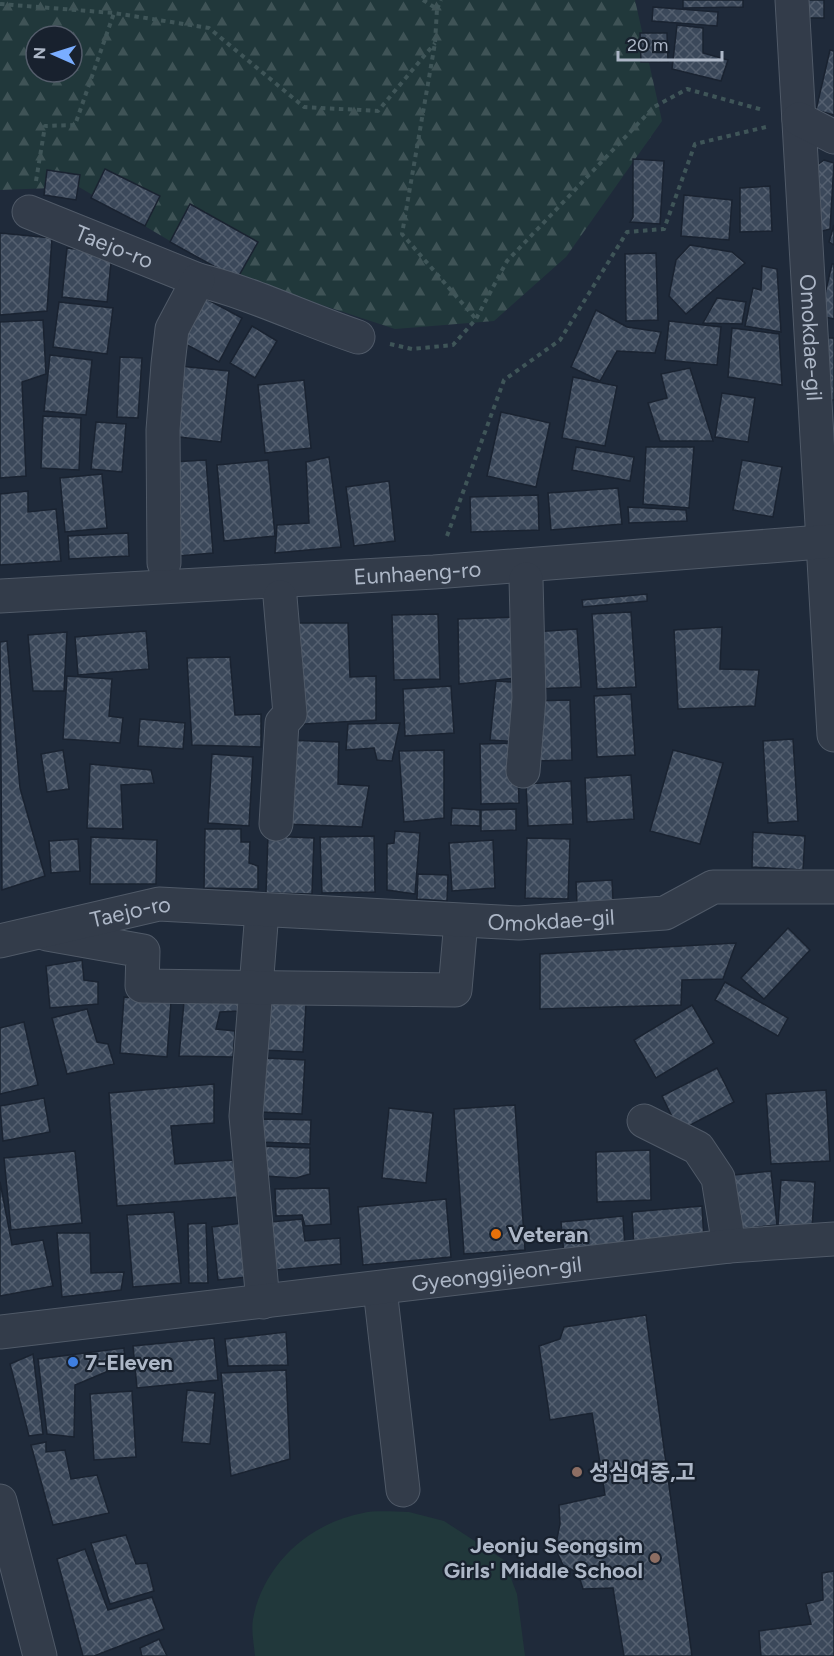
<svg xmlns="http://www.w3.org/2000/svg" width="834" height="1656" font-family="Figtree,'Noto Sans KR',sans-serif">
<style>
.forest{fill:url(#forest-firs);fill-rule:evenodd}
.pitch{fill:#21383b}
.building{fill:url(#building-cross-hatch);stroke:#1a2331;stroke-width:1.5}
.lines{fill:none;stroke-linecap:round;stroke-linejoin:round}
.minor-casing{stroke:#505a68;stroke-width:35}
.path{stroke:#3f5558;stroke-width:4;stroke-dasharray:4.5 4.5;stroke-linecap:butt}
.minor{stroke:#333c4a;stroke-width:33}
.food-dot{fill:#e8710a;stroke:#18212e;stroke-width:2}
.shop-dot{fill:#3f7fe0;stroke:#18212e;stroke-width:2}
.education-dot{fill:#8d6e63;stroke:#18212e;stroke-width:2}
.labels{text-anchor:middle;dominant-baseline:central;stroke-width:4.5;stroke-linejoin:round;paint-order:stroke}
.street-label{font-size:22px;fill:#adb7c7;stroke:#18212e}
.poi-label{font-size:22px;font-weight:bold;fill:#adb7c7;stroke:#18212e;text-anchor:start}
</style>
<defs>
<pattern id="forest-firs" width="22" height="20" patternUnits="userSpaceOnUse" patternTransform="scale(1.5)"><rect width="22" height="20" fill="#21383b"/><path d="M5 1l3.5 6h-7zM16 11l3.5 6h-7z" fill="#3f5356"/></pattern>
<pattern id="building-cross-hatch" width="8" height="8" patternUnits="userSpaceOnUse" patternTransform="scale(1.5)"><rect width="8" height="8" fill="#3b485a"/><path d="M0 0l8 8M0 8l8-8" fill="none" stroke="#556070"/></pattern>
</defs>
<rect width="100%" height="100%" fill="#1f2a3a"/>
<path class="forest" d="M0,0H635L662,121L566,257L494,321L395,329L224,273L79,187L0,190ZM36,36H72V72H36Z"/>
<path class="pitch" d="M409,1512L444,1521L504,1560L517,1594L525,1656H255C254,1645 251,1630 253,1619C263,1565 309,1523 363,1513C377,1510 394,1512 409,1512Z"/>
<g class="building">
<path d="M683,0H743V7L683,8Z"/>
<rect x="797" y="0" width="27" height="18"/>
<path d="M653,7L718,12L717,26L652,21Z"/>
<path d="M677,25L703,28V53L728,60L721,81L672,69Z"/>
<path d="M640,33H667L668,62H641Z"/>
<path d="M830,50L834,51V115L816,110Z"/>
<path d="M633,159L664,161L660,224L630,222L633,217Z"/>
<path d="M824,160L834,163L830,229L815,233L809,171Z"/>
<path d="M105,169L160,196L145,226L91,198Z"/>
<path d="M47,170L80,175L76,200L44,195Z"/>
<path d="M770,186L772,231L740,232V188Z"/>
<path d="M684,195L732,200L729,240L681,236Z"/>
<path d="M190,204L258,242L237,279L170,242Z"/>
<path d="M834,225V245L829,242Z"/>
<path d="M0,233L52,238L47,311L0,315Z"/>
<path d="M690,245L732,252L745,263L686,314L669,296L676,260Z"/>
<path d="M67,248L112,253L107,302L62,297Z"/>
<path d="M656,253L658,320L626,321L625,254Z"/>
<path d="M832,264H834V319L820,316Z"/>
<path d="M762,266L777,269L781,332L745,326L753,288L761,290Z"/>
<path d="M199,295L242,318L219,362L176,339Z"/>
<path d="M717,298L746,302L742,324L703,323Z"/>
<path d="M59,302L113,308L107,354L53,347Z"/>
<path d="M596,310L627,327L661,332L655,353L617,351L600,381L571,367Z"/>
<path d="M43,320L46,374L22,382L26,476L0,478V322Z"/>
<path d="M669,321L721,327L717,365L665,360Z"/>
<path d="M252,326L277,341L255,378L230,363Z"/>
<path d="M732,328L779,334L782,385L728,377Z"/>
<path d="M828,338H834V400H829Z"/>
<path d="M50,355L92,360L86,415L44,411Z"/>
<path d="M120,357L142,358L138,418L117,417Z"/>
<path d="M179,366L229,371L221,442L171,436Z"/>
<path d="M690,368L713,441H660L648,403L667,398L661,374Z"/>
<path d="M573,377L617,386L605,446L562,438Z"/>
<path d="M304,380L311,448L265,453L258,385Z"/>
<path d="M722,393L755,398L748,442L715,437Z"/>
<path d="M501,412L550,423L536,487L487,476Z"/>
<path d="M43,416L81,418L79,470L41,468Z"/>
<path d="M96,422L126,424L122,472L91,469Z"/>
<path d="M576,447L634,457L630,481L572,470Z"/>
<path d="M646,447H694L689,508L643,504Z"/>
<path d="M329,457L341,547L275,553L277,525L309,523L306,462Z"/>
<path d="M206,460L213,553L178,556L171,462Z"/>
<path d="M268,460L275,536L224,541L217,465Z"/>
<path d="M742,460L782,467L773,517L733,510Z"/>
<path d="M102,474L107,528L65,532L60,478Z"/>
<path d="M389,481L395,541L354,546L346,487Z"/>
<path d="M618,488L622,524L551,530L548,493Z"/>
<path d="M28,491V512L56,509L61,561L0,565V494Z"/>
<path d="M538,495L539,530L471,532L470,497Z"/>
<path d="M628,507L686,510L687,521L629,523Z"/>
<path d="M128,533L129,556L69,559L68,536Z"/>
<path d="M647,594V601L583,607L582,600Z"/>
<path d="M631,612L636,687L597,689L592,614Z"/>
<path d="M438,614L440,679L394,680L392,615Z"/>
<path d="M516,617L515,678L459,684L458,619Z"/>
<path d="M298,623H348L350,677L376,676V720L304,724Z"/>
<path d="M722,627L720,669L759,670L755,706L678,709L674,630Z"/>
<path d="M577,629L581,687L536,689L533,632Z"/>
<path d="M146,631L149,669L78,675L75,637Z"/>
<path d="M67,632L64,691H33L28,635Z"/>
<path d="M7,641L20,788L45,876L2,890L0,642Z"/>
<path d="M230,657L235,715L261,714V747L192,745L187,658Z"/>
<path d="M67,676L112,679L109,716L123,718L120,743L63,739Z"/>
<path d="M496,681L525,683L522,742L490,740Z"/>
<path d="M451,686L454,733L405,736L403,689Z"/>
<path d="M631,694L635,755L597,757L594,696Z"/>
<path d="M570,700L572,760L532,761L531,701Z"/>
<path d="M140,719L185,723L183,749L138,746Z"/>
<path d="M400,723L392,761L377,760L374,748L346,750L348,724Z"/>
<path d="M793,739L798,821L768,823L763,741Z"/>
<path d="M286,740L339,742L338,784L369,786L362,827L284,824Z"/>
<path d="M517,743L519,803L481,804L480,744Z"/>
<path d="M63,750L69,789L47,792L41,754Z"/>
<path d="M444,750V818L404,822L399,751Z"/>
<path d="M673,750L723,763L700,844L650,831Z"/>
<path d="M212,754L253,757L249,826L208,823Z"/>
<path d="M90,764L151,770L154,783L121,785L123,829L87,828Z"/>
<path d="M631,775L634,819L587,822L585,778Z"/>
<path d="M571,781L573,824L528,826L526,784Z"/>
<path d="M452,808L480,810V826L451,825Z"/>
<path d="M516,809V830L481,831V810Z"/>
<path d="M205,829H241V842H250L249,863L258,866V889L204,888Z"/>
<path d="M395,831L420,833L415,894L387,890V844L394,843Z"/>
<path d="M753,832L805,836L803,870L752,867Z"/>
<path d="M268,836L314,838L312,894L266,893Z"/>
<path d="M374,836L375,892L322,893L320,837Z"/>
<path d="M91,837L157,840L156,884H90Z"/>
<path d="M527,838L570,839L568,899L525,898Z"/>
<path d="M78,839L80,871L51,873L49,841Z"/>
<path d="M493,840L495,888L452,891L449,843Z"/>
<path d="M418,874L448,875L447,901L417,899Z"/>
<path d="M612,880L613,900L577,903L576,882Z"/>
<path d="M788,928L810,950L764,999L741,978Z"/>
<path d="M736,943L723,979L682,980L681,1005L540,1009V954Z"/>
<path d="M82,960L84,980L98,982V1004L50,1008L46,966Z"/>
<path d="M725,982L788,1018L778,1036L715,1000Z"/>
<path d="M185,991L239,993V1011L220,1012L216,1029L235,1031L233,1057L179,1056Z"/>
<path d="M124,997L171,1001L167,1057L120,1053Z"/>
<path d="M266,1001L306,1004L303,1052L264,1050Z"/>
<path d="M692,1005L714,1043L656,1078L634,1040Z"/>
<path d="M87,1009L97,1042L108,1044L114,1064L67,1074L52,1018Z"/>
<path d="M24,1022L38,1085L0,1094V1028Z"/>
<path d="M265,1058L305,1060L302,1114L262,1112Z"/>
<path d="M717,1068L734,1102L679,1131L662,1096Z"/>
<path d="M214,1084V1123L171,1126L175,1164L233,1160L239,1197L117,1206L109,1093Z"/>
<path d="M826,1090L830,1161L771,1164L766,1094Z"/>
<path d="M44,1098L50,1132L3,1141L0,1106Z"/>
<path d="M515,1105L525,1250L464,1254L454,1109Z"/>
<path d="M389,1108L433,1113L426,1183L382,1178Z"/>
<path d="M260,1119L311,1120L310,1144L260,1142Z"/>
<path d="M260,1146L310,1148V1174L296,1178L264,1176Z"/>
<path d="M650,1150L651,1200L597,1202L596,1152Z"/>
<path d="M75,1151L82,1223L11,1230L4,1158Z"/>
<path d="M771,1171L777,1225L730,1230L725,1176Z"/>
<path d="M781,1180L815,1182L812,1228L778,1225Z"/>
<path d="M0,1182L12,1245L43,1240L53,1286L0,1296Z"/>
<path d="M329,1188L331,1224L305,1226L302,1215L276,1216L275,1189Z"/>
<path d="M446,1199L451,1257L363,1265L358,1207Z"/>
<path d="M702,1206L704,1241L634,1247L632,1212Z"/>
<path d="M174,1212L181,1283L133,1287L127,1215Z"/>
<path d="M623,1216L625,1248L564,1254L561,1222Z"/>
<path d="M302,1219L305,1241L340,1238L341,1264L276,1270L271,1222Z"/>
<path d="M206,1223L208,1283H189L188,1224Z"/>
<path d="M242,1223L248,1277L218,1280L212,1227Z"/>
<path d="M57,1233H90L91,1273L124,1272L121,1290L62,1297Z"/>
<path d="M646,1315L692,1656H624L613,1588L583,1589L578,1573L563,1565L555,1548L560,1524L559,1505L605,1495L592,1413L550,1420L539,1346L560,1339L564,1327Z"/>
<path d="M286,1332L288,1365L228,1366L225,1339Z"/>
<path d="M214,1338L218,1380L137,1388L133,1346Z"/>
<path d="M124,1348L125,1364L75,1385L74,1437L47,1434L38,1359Z"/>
<path d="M33,1354L43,1434L29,1436L10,1364Z"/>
<path d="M286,1370L290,1459L231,1476L221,1373Z"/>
<path d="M187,1390L215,1393L210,1444L182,1442Z"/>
<path d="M132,1391L136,1457L94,1460L90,1394Z"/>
<path d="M46,1442V1452L65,1450L71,1479L97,1475L109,1513L53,1525L31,1445Z"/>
<path d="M126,1535L136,1564L147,1563L154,1591L110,1604L91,1543Z"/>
<path d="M85,1549L108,1610L152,1597L164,1629L94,1656H83L57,1559Z"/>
<path d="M834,1571V1656H761L759,1631L811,1624L806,1604L823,1600L822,1573Z"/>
<path d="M159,1639L167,1656H142L140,1648Z"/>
</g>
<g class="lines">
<g class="minor-casing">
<g id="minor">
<path id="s1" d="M792,0L834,735"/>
<path d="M799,119L834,137"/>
<path id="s2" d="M29,212L198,280C252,293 304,319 358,337"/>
<path d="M164,563L163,430L168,364L172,329L198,280"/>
<path id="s3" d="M0,596L434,572L834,541"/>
<path d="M523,771L529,698L526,579"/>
<path d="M276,824L282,723L290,714L280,597"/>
<path d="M262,911L246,1116L263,1302"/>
<path d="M47,934L143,951L142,986L455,990L461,921"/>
<path id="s4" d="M0,941L159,904L519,923L665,913L713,887H834"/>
<path d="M644,1121L698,1148L718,1178L729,1246"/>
<path d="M380,1289L403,1490"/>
<path id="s5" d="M0,1332L729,1246L834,1239"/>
<path d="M0,1501L40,1656"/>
</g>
</g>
<g class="path">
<path d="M423,0L437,9L435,43L402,234L476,319"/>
<path d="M0,4L114,13L209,28L304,107L378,111L435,43"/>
<path d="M437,9L441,0"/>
<path d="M36,181L45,126L75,125L114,13"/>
<path d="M390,344L412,349L453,345L476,319L507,261L654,107L687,89L763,110"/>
<path d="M447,536L504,380L560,340L627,232L664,229L695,144L766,127"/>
</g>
<use href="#minor" class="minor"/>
</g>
<circle class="food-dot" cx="496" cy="1234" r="6"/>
<circle class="shop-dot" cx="73" cy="1362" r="6"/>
<g class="education-dot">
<circle cx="577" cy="1472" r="6"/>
<circle cx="655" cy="1558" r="6"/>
</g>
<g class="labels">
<g class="street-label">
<text stroke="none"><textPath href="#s2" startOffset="92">Taejo-ro</textPath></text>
<text stroke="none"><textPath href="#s1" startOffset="338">Omokdae-gil</textPath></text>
<text stroke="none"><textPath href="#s3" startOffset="418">Eunhaeng-ro</textPath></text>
<text stroke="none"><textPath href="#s4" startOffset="134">Taejo-ro</textPath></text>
<text stroke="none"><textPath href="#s4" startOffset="556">Omokdae-gil</textPath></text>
<text stroke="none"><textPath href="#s5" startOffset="500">Gyeonggijeon-gil</textPath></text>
</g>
<g class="poi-label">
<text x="508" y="1234">Veteran</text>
<text x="85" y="1362">7-Eleven</text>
<text x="589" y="1472">성심여중,고</text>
<text x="643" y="1545" text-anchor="end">Jeonju Seongsim<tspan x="643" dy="25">Girls' Middle School</tspan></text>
</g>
</g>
<g transform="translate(54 54) rotate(273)"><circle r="28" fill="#18212e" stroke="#545d6b" stroke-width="1.5"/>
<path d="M0-4.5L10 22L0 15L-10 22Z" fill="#7aadff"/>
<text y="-9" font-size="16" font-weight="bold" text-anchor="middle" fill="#adb7c7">N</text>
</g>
<path d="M618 51v9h104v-9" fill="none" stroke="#adb7c7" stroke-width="3"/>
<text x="627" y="51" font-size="18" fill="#adb7c7" stroke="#18212e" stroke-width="4.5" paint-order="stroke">20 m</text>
</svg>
